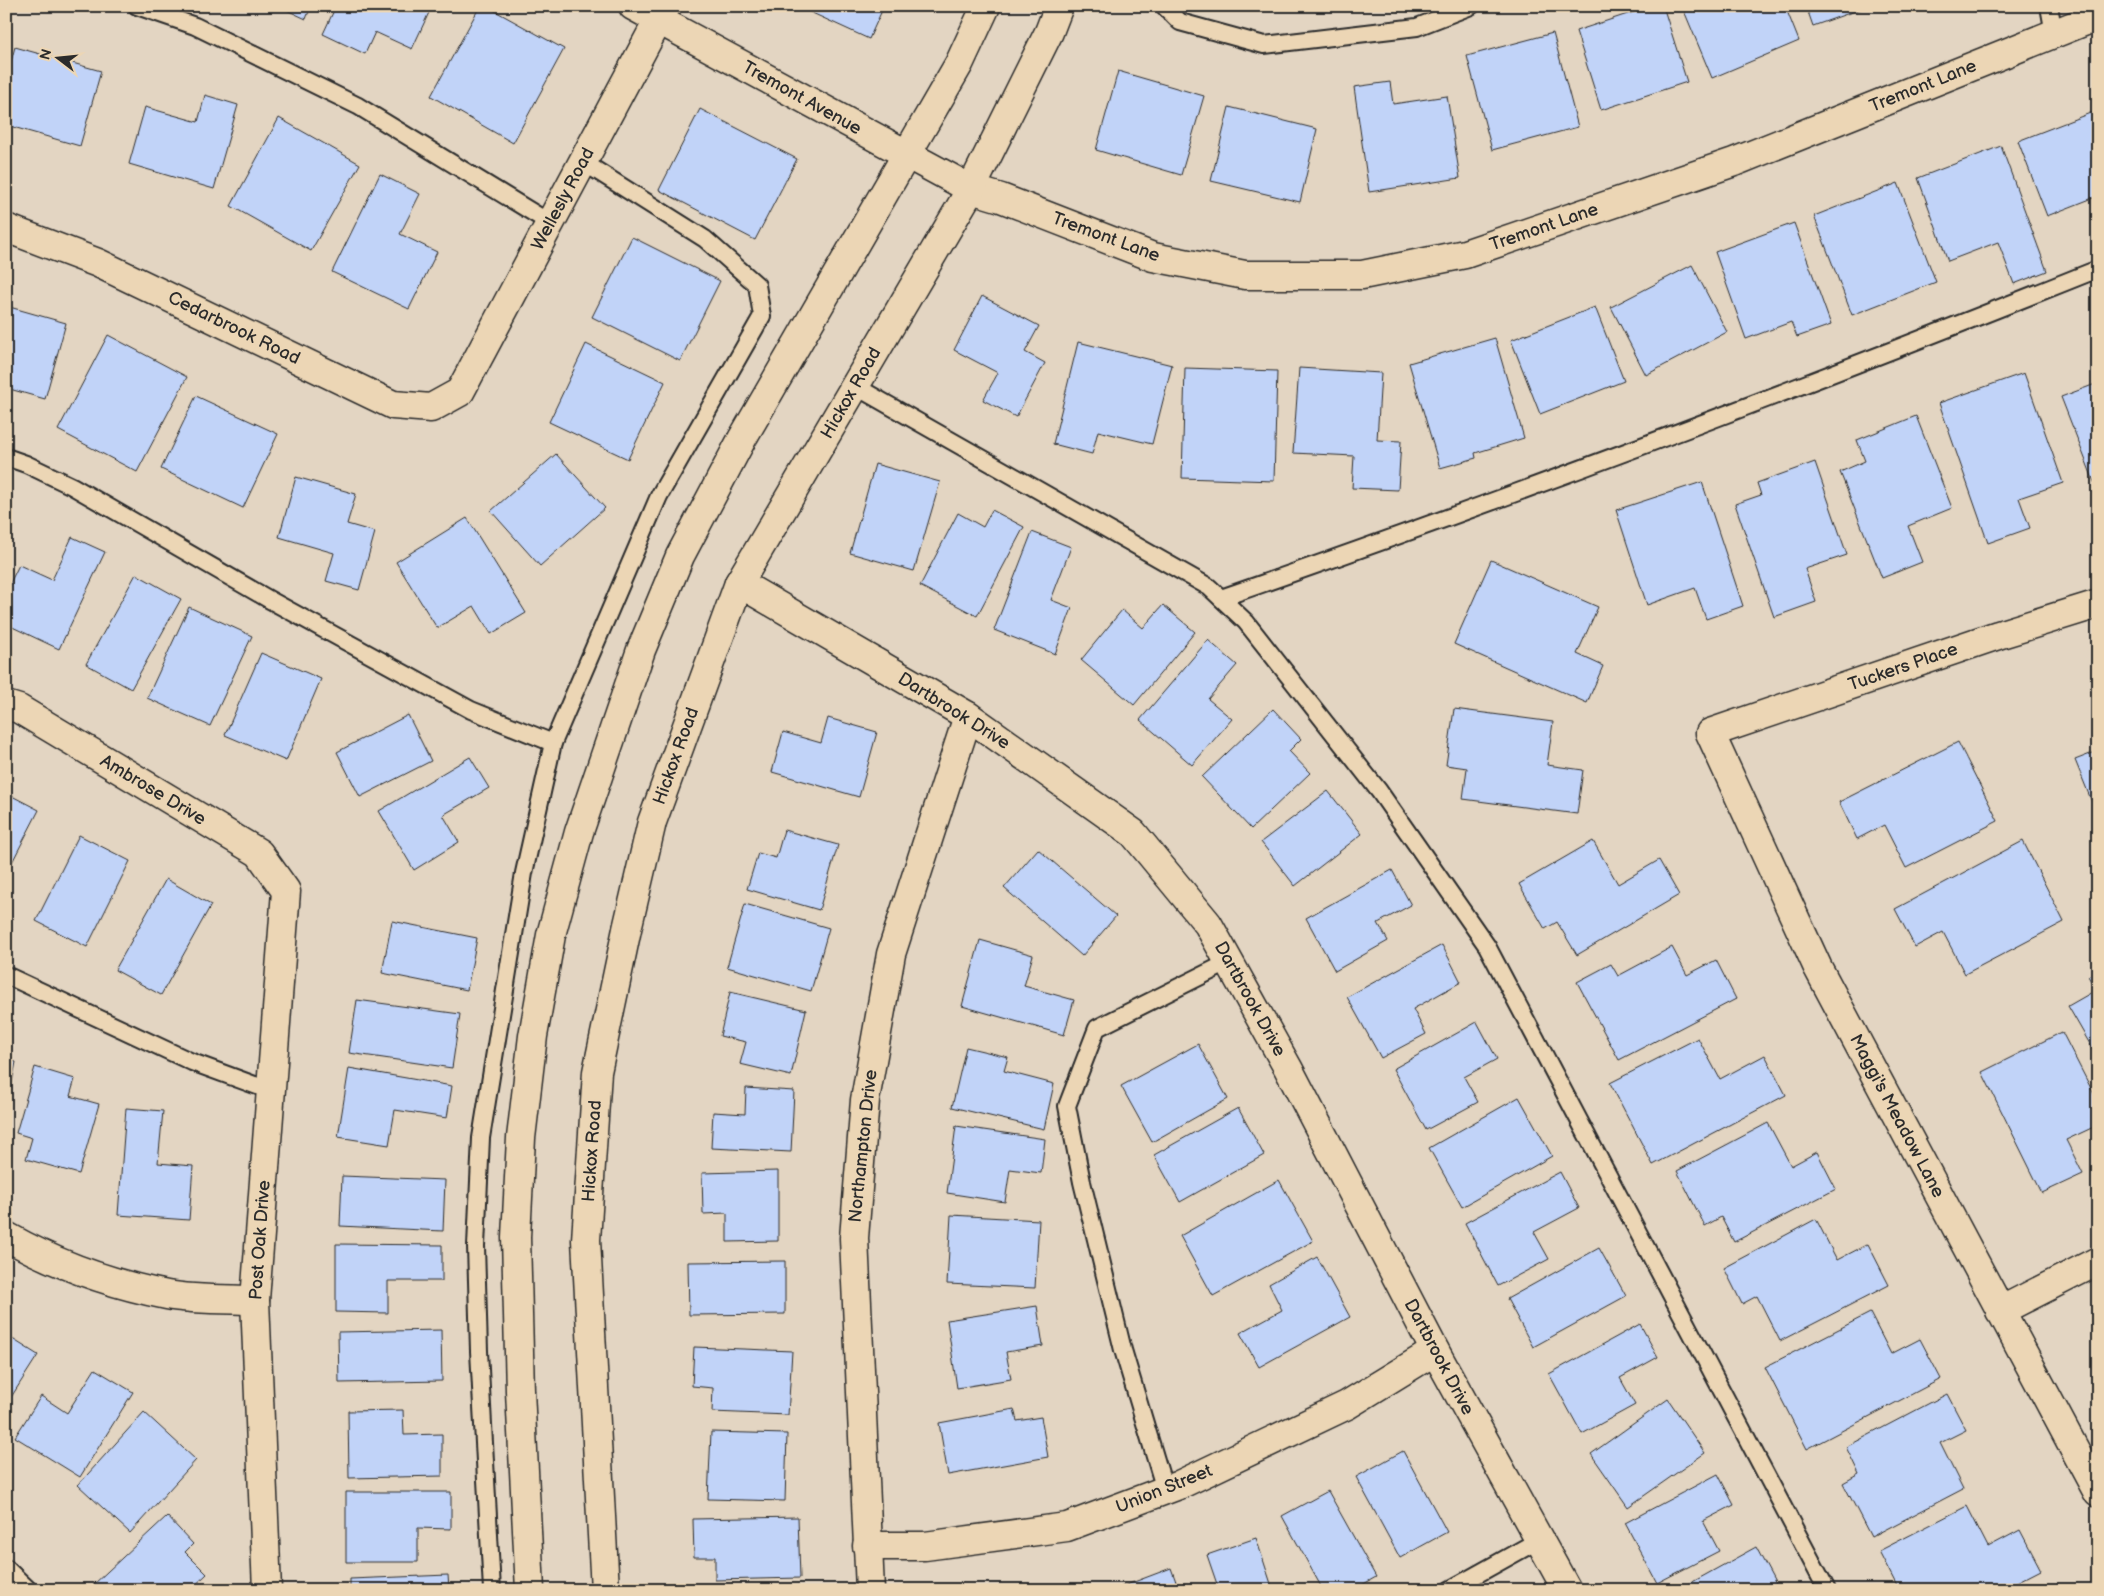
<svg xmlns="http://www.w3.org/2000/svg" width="2104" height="1596" font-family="'Balsamiq Sans',sans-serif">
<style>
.building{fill:#c1d3f8;stroke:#2b2b2b}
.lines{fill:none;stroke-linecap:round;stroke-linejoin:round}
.lane-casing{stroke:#2b2b2b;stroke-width:20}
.street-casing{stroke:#2b2b2b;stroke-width:31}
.secondary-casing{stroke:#2b2b2b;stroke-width:31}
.lane{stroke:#ecd6b5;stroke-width:16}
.street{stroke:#ecd6b5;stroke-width:28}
.secondary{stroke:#ecd6b5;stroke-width:28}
.labels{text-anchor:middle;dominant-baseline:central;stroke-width:4.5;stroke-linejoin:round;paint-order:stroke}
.street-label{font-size:18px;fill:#2b2b2b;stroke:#ecd6b5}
</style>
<rect width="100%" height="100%" fill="#e3d5c2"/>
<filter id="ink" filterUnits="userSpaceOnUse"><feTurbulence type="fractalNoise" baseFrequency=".02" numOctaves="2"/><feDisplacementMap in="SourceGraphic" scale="10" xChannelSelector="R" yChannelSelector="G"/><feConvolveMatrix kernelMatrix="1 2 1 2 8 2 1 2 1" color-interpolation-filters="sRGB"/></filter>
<g filter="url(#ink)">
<g class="building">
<path d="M278,6H311L306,19Z"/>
<path d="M336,6H432L412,49L375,32L365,54L323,34Z"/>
<path d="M480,6H486L564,49L513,143L431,96Z"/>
<path d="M797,6H884L869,39Z"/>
<path d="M1652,6H1663L1687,82L1601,110L1576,31Z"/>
<path d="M1682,6H1785L1799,41L1712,78Z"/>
<path d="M1806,6H1869L1813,26Z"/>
<path d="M1553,33L1578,127L1492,150L1467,56Z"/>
<path d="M15,47L101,71L80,146L6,125V79Z"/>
<path d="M1118,71L1204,96L1181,175L1096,150Z"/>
<path d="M1390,82L1393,104L1447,96L1460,178L1369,192L1354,87Z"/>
<path d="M205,95L238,105L214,189L129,164L145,107L198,122Z"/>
<path d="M1229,107L1317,129L1300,202L1211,181Z"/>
<path d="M700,109L797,159L755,240L659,190Z"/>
<path d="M2098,110V196L2047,216L2018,141Z"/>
<path d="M279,118L360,164L311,251L231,206Z"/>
<path d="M2001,146L2047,271L2014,284L1998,242L1948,261L1918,178Z"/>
<path d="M380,174L420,194L400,234L437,252L409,309L332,272Z"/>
<path d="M1898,183L1936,282L1852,315L1814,216Z"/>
<path d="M1794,223L1831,325L1797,337L1791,322L1746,339L1715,252Z"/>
<path d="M632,237L720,281L680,361L592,317Z"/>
<path d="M1692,265L1727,332L1646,375L1611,307Z"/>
<path d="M982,296L1039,326L1025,352L1045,363L1016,417L983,400L998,373L954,350Z"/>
<path d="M6,306L66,323L45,399L6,388Z"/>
<path d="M1595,307L1624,381L1540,414L1511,340Z"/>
<path d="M108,335L187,377L137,472L58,430Z"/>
<path d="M1495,338L1524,438L1475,453L1476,458L1440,468L1409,363Z"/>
<path d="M1078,342L1172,365L1152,444L1098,431L1092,454L1053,444Z"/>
<path d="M586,344L665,382L628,459L549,422Z"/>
<path d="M1185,368L1277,371L1274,481L1182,478Z"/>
<path d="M1299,368L1381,373L1377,440L1401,441L1398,490L1352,488L1354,456L1293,453Z"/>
<path d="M2024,373L2063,483L2019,498L2030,528L1988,543L1939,403Z"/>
<path d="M2098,383V492L2061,397Z"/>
<path d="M196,396L278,434L243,508L161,469Z"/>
<path d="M1916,416L1952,508L1908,526L1922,562L1882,578L1840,472L1865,461L1857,440Z"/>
<path d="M556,454L605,508L540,566L491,511Z"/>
<path d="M1815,462L1847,555L1805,569L1816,602L1774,617L1735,504L1761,495L1757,483Z"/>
<path d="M875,464L940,482L914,571L850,553Z"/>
<path d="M296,477L356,494L347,524L375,532L359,590L326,581L334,553L279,537Z"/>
<path d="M1702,482L1743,606L1706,619L1695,588L1647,605L1616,510Z"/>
<path d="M992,510L1024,527L977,616L920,586L958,513L983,527Z"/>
<path d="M467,518L526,613L491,634L474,606L437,628L396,562Z"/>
<path d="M1032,532L1071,547L1051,600L1072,608L1055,654L994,630Z"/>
<path d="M72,537L105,552L59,649L6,624V591L19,565L52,580Z"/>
<path d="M1491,560L1598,607L1577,654L1603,666L1587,703L1454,644Z"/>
<path d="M136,574L181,599L131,689L86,664Z"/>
<path d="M1163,605L1195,632L1134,705L1081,660L1122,610L1143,628Z"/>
<path d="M189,607L252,636L210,726L147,698Z"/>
<path d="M1208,640L1237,665L1208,699L1232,719L1192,765L1140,720Z"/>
<path d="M261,653L321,679L286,761L225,735Z"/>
<path d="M1273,709L1301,739L1289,751L1310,773L1251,829L1202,777Z"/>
<path d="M1454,709L1553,722L1547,765L1583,770L1577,814L1463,799L1467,768L1446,765Z"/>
<path d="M408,715L431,761L360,797L337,752Z"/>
<path d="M828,718L877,732L859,797L772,772L783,732L821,743Z"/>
<path d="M1958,742L1998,821L1906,868L1884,825L1857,839L1839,802Z"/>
<path d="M2098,751V817L2075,760Z"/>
<path d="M470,757L489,788L443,815L459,842L414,870L379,811Z"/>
<path d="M1328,791L1362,834L1295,886L1261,842Z"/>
<path d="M6,793L39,810L6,874Z"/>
<path d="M784,830L838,845L819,910L747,889L758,853L776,858Z"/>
<path d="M79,835L130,861L87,947L36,921Z"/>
<path d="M1593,841L1618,884L1659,860L1679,895L1577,955L1557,922L1545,929L1519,884Z"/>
<path d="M2023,841L2064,922L1965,974L1943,932L1915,947L1895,909Z"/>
<path d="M1038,849L1116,916L1082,956L1004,888Z"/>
<path d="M1392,870L1411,905L1378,923L1388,941L1335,971L1306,918Z"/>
<path d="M166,879L211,905L161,995L115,970Z"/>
<path d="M745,904L829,928L811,991L727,967Z"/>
<path d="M392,921L477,938L467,990L382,973Z"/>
<path d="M980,940L1033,955L1024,986L1074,1000L1064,1035L962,1006Z"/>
<path d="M1442,945L1461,982L1413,1009L1426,1034L1381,1058L1347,997Z"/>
<path d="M1672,947L1687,975L1716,960L1736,999L1619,1060L1577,982L1611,964L1618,976Z"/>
<path d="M2098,970V1058L2068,1006L2096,990L2088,976Z"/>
<path d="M730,992L806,1010L791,1076L740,1064L746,1042L720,1036Z"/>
<path d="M357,1000L460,1014L452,1068L349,1053Z"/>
<path d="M1477,1022L1497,1059L1464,1077L1478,1102L1426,1130L1393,1069Z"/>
<path d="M2062,1032L2098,1102V1125L2066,1140L2083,1174L2042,1193L1982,1072Z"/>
<path d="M1698,1038L1720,1079L1765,1055L1786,1095L1653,1165L1610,1083Z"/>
<path d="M1198,1044L1228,1099L1152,1142L1121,1086Z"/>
<path d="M966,1047L1008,1057L1004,1071L1054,1084L1044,1129L952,1107Z"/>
<path d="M6,1060L16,1062L6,1113Z"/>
<path d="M35,1067L75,1079L70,1096L99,1104L79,1174L26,1159L32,1138L16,1133Z"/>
<path d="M349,1068L452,1086L447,1118L395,1110L389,1145L338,1137Z"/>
<path d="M746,1088L794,1091L791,1152L711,1148L713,1112L745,1114Z"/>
<path d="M1519,1097L1552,1156L1462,1207L1429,1148Z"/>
<path d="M126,1108L163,1111L158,1163L193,1166L189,1220L118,1215Z"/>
<path d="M1238,1108L1264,1155L1180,1202L1154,1155Z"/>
<path d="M1768,1123L1791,1166L1817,1152L1836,1189L1734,1242L1721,1217L1705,1226L1677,1171Z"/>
<path d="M956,1126L1045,1139L1041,1173L1010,1169L1005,1202L947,1193Z"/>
<path d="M778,1171V1241L727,1242V1213L703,1214L702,1173Z"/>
<path d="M1560,1172L1579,1208L1534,1232L1549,1259L1498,1286L1465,1223Z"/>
<path d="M342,1176L445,1180L443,1231L340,1226Z"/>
<path d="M1279,1180L1313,1241L1213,1296L1180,1236Z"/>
<path d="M951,1215L1039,1220L1035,1288L947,1284Z"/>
<path d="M1816,1219L1837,1260L1868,1244L1889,1285L1780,1341L1757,1296L1742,1304L1724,1268Z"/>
<path d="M336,1244L442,1245V1281H388V1313L336,1312Z"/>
<path d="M1599,1248L1626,1296L1533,1347L1507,1299Z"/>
<path d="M1317,1257L1350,1317L1259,1367L1240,1333L1282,1310L1269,1284Z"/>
<path d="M785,1261V1314L689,1315L688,1262Z"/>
<path d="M1037,1306L1043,1346L1006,1352L1011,1379L957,1388L947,1320Z"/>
<path d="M1870,1313L1891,1354L1920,1339L1941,1379L1807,1449L1765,1367Z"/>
<path d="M1640,1324L1658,1357L1620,1378L1635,1405L1582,1434L1549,1374Z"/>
<path d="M441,1330L442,1381L339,1383L338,1332Z"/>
<path d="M6,1335L38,1355L6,1405Z"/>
<path d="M694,1347L792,1351L788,1415L712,1412L713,1388L692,1386Z"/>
<path d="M95,1369L133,1392L80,1477L15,1437L41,1396L67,1413Z"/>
<path d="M1947,1394L1966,1430L1940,1443L1963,1489L1871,1537L1843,1483L1859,1474L1846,1447Z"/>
<path d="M1668,1399L1705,1453L1628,1507L1591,1454Z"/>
<path d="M1014,1409L1017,1421L1041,1417L1048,1457L948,1475L939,1423Z"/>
<path d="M403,1410L404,1435L442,1434V1476L349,1478L348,1411Z"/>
<path d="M144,1412L196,1460L130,1533L78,1485Z"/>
<path d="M711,1432L787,1434L785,1501L708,1499Z"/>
<path d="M1403,1451L1447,1532L1400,1558L1356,1477Z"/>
<path d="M1718,1474L1734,1505L1703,1521L1719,1551L1657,1583L1625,1523Z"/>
<path d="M1328,1491L1376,1577L1353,1590H1323L1282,1516Z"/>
<path d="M346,1492H451V1529L418,1528V1562H346Z"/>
<path d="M1967,1506L1988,1547L2020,1530L2041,1570L2002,1590H1899L1879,1551Z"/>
<path d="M167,1516L193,1544L185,1552L207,1574L190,1590H98L93,1585Z"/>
<path d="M798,1517L800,1578L715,1580V1557H694L693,1519Z"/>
<path d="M1256,1538L1273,1590H1219L1207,1555Z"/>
<path d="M1756,1547L1779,1590H1678Z"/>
<path d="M1171,1568L1179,1590H1122L1121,1587Z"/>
<path d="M448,1575L449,1590H350V1579Z"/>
</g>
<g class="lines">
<g class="lane-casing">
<g id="lane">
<path d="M137,6L195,26L358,106L550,223"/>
<path d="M1164,6L1180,22L1264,45L1417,27L1471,6"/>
<path d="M2049,6L2054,34"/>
<path d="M855,386L1209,587L1246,622L1379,791L1487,946L1827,1590"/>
<path d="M6,457L26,464L72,486L270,600L471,710L553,743"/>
<path d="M1221,598C1516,496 1808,385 2098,269"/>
<path d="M6,975L192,1062L271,1091"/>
<path d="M1165,1490L1123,1350L1082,1182L1067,1106L1097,1028L1229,962"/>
<path d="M6,1568L29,1590"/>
<path d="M492,1590L479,1351L476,1246L481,1138L524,873L553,743L659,496L762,316L757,285L705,239L583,162"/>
<path d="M1449,1590L1539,1540"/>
</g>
</g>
<g class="street-casing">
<g id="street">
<path d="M633,6L971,189L1001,198L1153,257L1245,275H1362L1465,254L1734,162L2098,16"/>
<path d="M6,228L98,263L393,405L431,408L460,392L666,6"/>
<path d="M739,583L968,716L1133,833L1208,924L1288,1068L1435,1351L1567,1590"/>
<path d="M2098,604L1998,635L1710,733L1818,968L2098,1493"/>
<path d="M6,705L19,709L259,853L286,891L255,1300L267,1590"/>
<path d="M6,1236C55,1264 112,1284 167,1295C193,1300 228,1299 255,1300"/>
<path d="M2000,1311L2098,1261"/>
<path d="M867,1546H925L1067,1527L1179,1485L1347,1405L1435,1351"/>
<path d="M870,1590L854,1238L865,1100L891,954L968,716"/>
</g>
</g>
<g class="secondary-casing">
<g id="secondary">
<path d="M530,1590L520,1391L516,1237L521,1138L533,1036L551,935L579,832L641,650L680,556L742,439L959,64L986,6"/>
<path d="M605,1590L586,1240L597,1072L627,929L652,822L739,583L971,189L1049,32L1059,6"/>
</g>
</g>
<use href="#lane" class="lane"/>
<use href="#street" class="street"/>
<use href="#secondary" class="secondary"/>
</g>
</g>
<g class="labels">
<g class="street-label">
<text transform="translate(1923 86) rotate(-22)">Tremont Lane</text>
<text transform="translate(802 98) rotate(29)">Tremont Avenue</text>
<text transform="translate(563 199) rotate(-62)">Wellesly Road</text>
<text transform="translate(1544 227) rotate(-19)">Tremont Lane</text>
<text transform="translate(1106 237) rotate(20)">Tremont Lane</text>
<text transform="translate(234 328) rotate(26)">Cedarbrook Road</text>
<text transform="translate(851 393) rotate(-60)">Hickox Road</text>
<text transform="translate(1903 667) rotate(-19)">Tuckers Place</text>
<text transform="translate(954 711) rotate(32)">Dartbrook Drive</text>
<text transform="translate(676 756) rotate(-70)">Hickox Road</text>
<text transform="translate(153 790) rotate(31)">Ambrose Drive</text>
<text transform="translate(1250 999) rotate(61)">Dartbrook Drive</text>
<text transform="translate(1897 1116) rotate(62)">Maggi's Meadow Lane</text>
<text transform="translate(863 1146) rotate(-84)">Northampton Drive</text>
<text transform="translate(592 1151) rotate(-86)">Hickox Road</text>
<text transform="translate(260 1240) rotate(-86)">Post Oak Drive</text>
<text transform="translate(1439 1357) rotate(62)">Dartbrook Drive</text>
<text transform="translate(1164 1489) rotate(-22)">Union Street</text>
</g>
</g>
<rect width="2104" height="1596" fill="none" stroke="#ecd6b5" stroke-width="25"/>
<rect x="12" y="12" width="2079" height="1571" fill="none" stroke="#2b2b2b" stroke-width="2" filter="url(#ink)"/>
<g transform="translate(58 58) rotate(286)" stroke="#ecd6b5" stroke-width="4" paint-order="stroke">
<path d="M0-4L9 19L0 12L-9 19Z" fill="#2b2b2b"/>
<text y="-8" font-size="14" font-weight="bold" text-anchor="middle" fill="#2b2b2b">N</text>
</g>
</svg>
